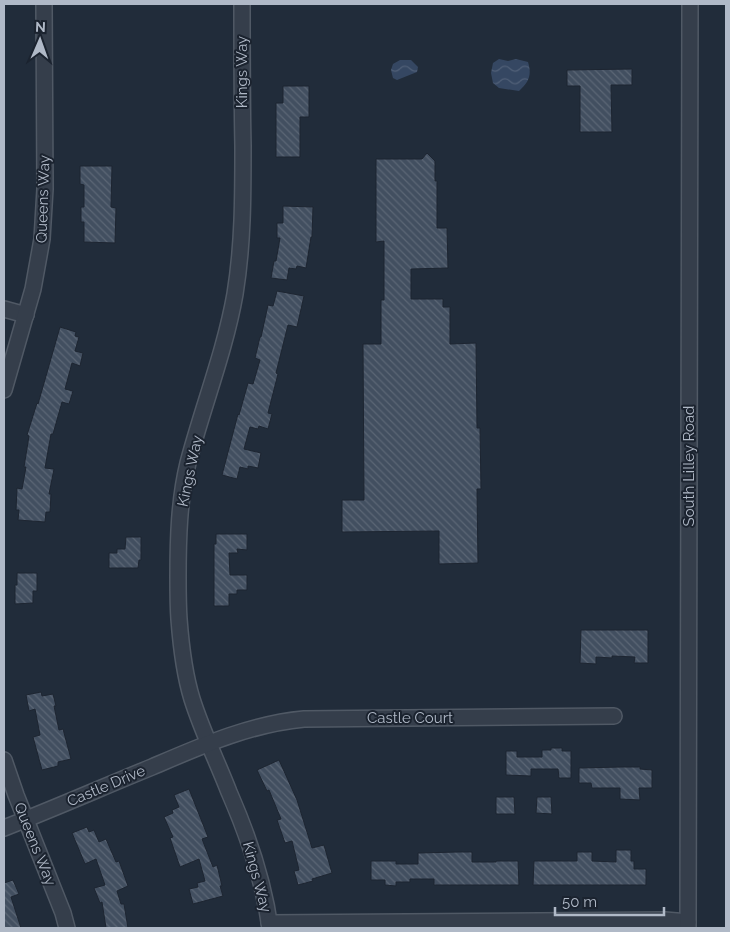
<svg xmlns="http://www.w3.org/2000/svg" width="730" height="932" font-family="Raleway,sans-serif">
<style>
.water{fill:url(#water-waves)}
.building{fill:url(#building-back-hatch);stroke:#1d2531}
.lines{fill:none;stroke-linecap:round;stroke-linejoin:round}
.minor-casing{stroke:#505965;stroke-width:18}
.minor{stroke:#353e4b;stroke-width:15}
.labels{text-anchor:middle;dominant-baseline:central;stroke-width:4;stroke-linejoin:round;paint-order:stroke}
.street-label{font-size:15px;fill:#b0b9c7;stroke:#1b232f}
</style>
<defs>
<pattern id="water-waves" width="16" height="10" patternUnits="userSpaceOnUse" patternTransform="scale(1.25)"><rect width="16" height="10" fill="#354762"/><path d="M0 5q4-4 8 0t8 0" fill="none" stroke="#505f77"/></pattern>
<pattern id="building-back-hatch" width="6" height="6" patternUnits="userSpaceOnUse" patternTransform="scale(1.25)"><rect width="6" height="6" fill="#424f60"/><path d="M-1 5l2 2M0 0l6 6M5-1l2 2" fill="none" stroke="#5b6675"/></pattern>
</defs>
<rect width="100%" height="100%" fill="#212c3a"/>
<g class="water">
<path d="M499,59L508,61L516,59L528,62C532,75 529,82 519,91L499,88L493,83L491,73L493,63Z"/>
<path d="M400,60H411L418,67L417,72L397,80L393,78L391,70L393,64Z"/>
</g>
<g class="building">
<path d="M632,69V85H611L612,132H580V86H567V70Z"/>
<path d="M283,86H309V117H300V157H276V103H283Z"/>
<path d="M427,153L435,161V181H437V228H447L448,268L411,269V299H443V307H450V344L476,343L477,428H480L481,489H477L478,563L439,564V531L342,532V500H364L363,344H381V300H384V241L376,242V159H422Z"/>
<path d="M80,166H112L111,207L116,208L115,243L84,242V222H81V207H84V185L80,184Z"/>
<path d="M283,206L313,207L312,237H311L306,268L297,266L296,269L289,268L287,280L271,278L274,261H276L280,238H277V223H283Z"/>
<path d="M277,291L304,296L297,327L288,325L276,373L278,374L268,413L272,414L268,429L259,426L258,429L250,427L244,449L261,453L258,468L248,466V469L240,467L237,479L222,475L238,414L239,415L248,383L253,384L260,360L255,358L260,337H261L268,305L273,306Z"/>
<path d="M60,327L76,332L75,336L79,337L75,351L83,353L80,366L72,363L65,389L73,391L69,404L62,402L53,434H51L45,468L54,469L49,494H51L50,512H46L45,522L18,520L19,510H16L17,488L22,489L26,467H24L29,436L27,435L37,403L38,404Z"/>
<path d="M216,534H247V550L237,549L238,553H229L230,575H247V590H237V594H229V606H214V544H216Z"/>
<path d="M126,537H141V560H139L138,568H109V553H117V549H125Z"/>
<path d="M17,573H37V591H33V603L15,604V585H17Z"/>
<path d="M581,630H648V663H634L635,657L612,656V658L596,657V664L580,663Z"/>
<path d="M41,692L42,696L53,694L56,706H54L59,730L63,729L71,759L58,762V766L42,770L33,737L40,735L35,709L29,711L26,695Z"/>
<path d="M551,748H562V751H571V778H559L558,769H531V776L506,775V751H517V757H542V750H551Z"/>
<path d="M279,760L297,800L312,848L324,845L332,873L312,879L313,881L298,885L294,871L299,870L292,841L285,843L277,820L281,819L269,790L267,791L257,770Z"/>
<path d="M621,767H640V769L652,770V788H639L640,800L620,799V788H592L591,783H579V768Z"/>
<path d="M189,789L208,837L202,839L213,867L217,865L222,886H220L223,896L193,904L189,889L198,887L197,883L205,881L199,859L180,867L170,838L173,837L164,817L173,813L172,810L179,807L174,795Z"/>
<path d="M496,797H514L515,814H496Z"/>
<path d="M537,797H551L552,814L536,813Z"/>
<path d="M87,827L89,832L94,830L99,842L106,839L116,862L119,861L128,886L117,891L121,904H124L128,928H106L102,902L100,903L94,888L105,885L96,859L85,864L72,833Z"/>
<path d="M616,850H631V861H634V869H646V885H533L534,861H577V852H592V861L616,862Z"/>
<path d="M458,852H472V862H496V861H518L519,885H434V879H410V882H396V886L385,885V880H371V861H396V864H418V853Z"/>
<path d="M13,880L19,894L11,897L21,928H4V883Z"/>
</g>
<g class="lines">
<g class="minor-casing">
<g id="minor">
<path d="M242,4C242,51 242,99 243,146C243,196 243,245 235,294C225,351 203,406 188,463C179,500 178,539 178,577C178,591 178,605 179,619C181,646 184,673 192,699C202,731 217,761 229,792C247,833 264,884 270,928"/>
<path d="M4,309L26,315"/>
<path d="M4,390L33,289L42,239L45,189L44,4"/>
<path d="M4,760L16,795L63,913L67,928"/>
<path d="M4,828C53,809 103,787 152,767C201,746 250,724 304,719L614,716"/>
<path d="M269,923L665,920L688,922"/>
<path d="M688,928L690,4"/>
</g>
</g>
<use href="#minor" class="minor"/>
</g>
<g class="labels">
<g class="street-label">
<text transform="translate(242 72) rotate(-90)">Kings Way</text>
<text transform="translate(43 199) rotate(-88)">Queens Way</text>
<text transform="translate(689 466) rotate(-90)">South Lilley Road</text>
<text transform="translate(190 471) rotate(-78)">Kings Way</text>
<text x="410" y="718">Castle Court</text>
<text transform="translate(106 786) rotate(-23)">Castle Drive</text>
<text transform="translate(35 844) rotate(68)">Queens Way</text>
<text transform="translate(257 877) rotate(75)">Kings Way</text>
</g>
</g>
<rect width="730" height="932" fill="none" stroke="#b0b9c7" stroke-width="10"/>
<g transform="translate(40 40) rotate(2)" stroke="#1b232f" stroke-width="4" paint-order="stroke">
<path d="M0-4L9 19L0 12L-9 19Z" fill="#b0b9c7"/>
<text y="-8" font-size="14" font-weight="bold" text-anchor="middle" fill="#b0b9c7">N</text>
</g>
<path d="M555 907v8h109v-8" fill="none" stroke="#b0b9c7" stroke-width="2.5"/>
<text x="562" y="907" font-size="15" fill="#b0b9c7" stroke="#1b232f" stroke-width="4" paint-order="stroke">50 m</text>
</svg>
